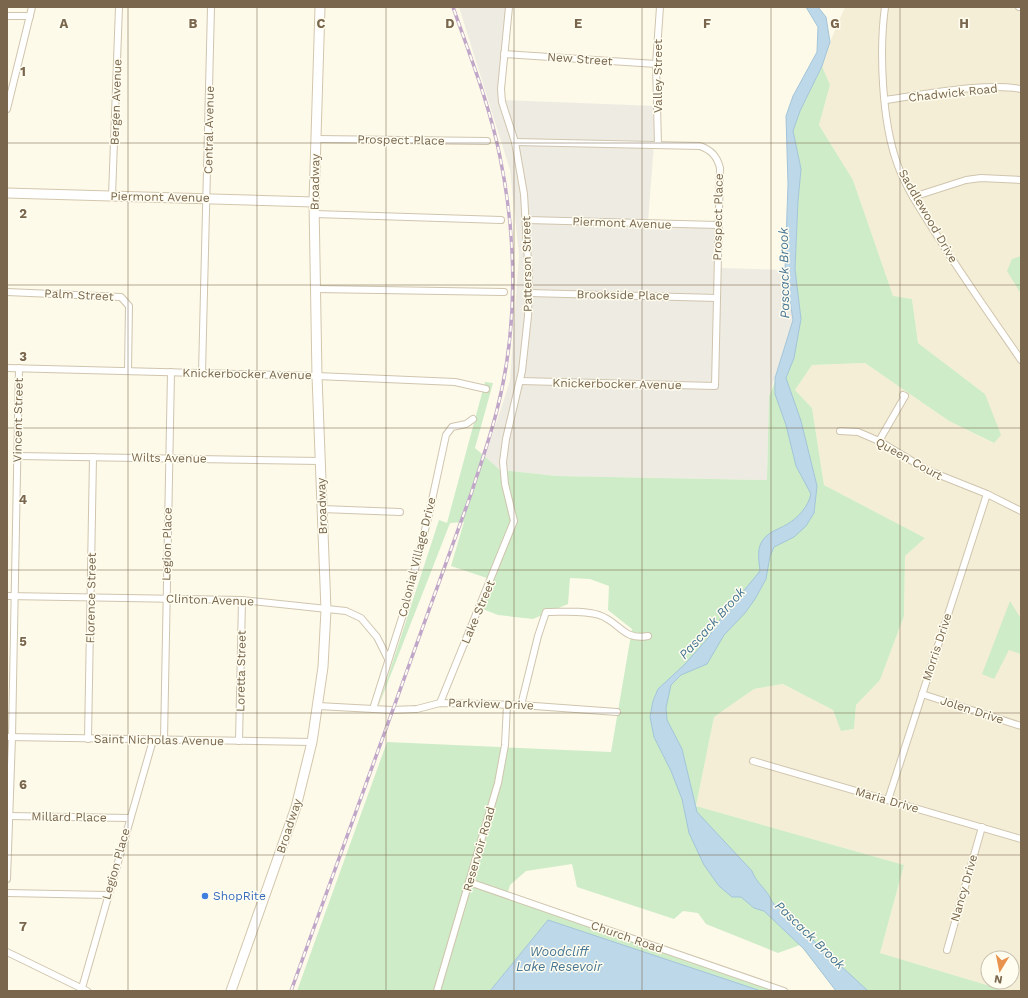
<svg xmlns="http://www.w3.org/2000/svg" width="1028" height="998" font-family="'Work Sans',sans-serif">
<style>
.residential{fill:#f5eed7;fill-rule:evenodd}
.industrial{fill:#eeebe2}
.green{fill:#cdecc7}
.water{fill:#bdd8e8;stroke:#a3c5da}
.lines{fill:none;stroke-linecap:round;stroke-linejoin:round}
.street-casing{stroke:#d0c5ae;stroke-width:8}
.secondary-casing{stroke:#d3c6ac;stroke-width:11}
.street{stroke:#fff;stroke-width:6}
.secondary{stroke:#fff;stroke-width:9}
.rail-casing{stroke:#c0a6c8;stroke-width:3.5}
.rail{stroke:#fffdf0;stroke-width:2;stroke-dasharray:6;stroke-linecap:butt}
.grid{fill:none;stroke:#79664c;stroke-width:1;stroke-opacity:0.55}
.shop-dot{fill:#3f7fe0;stroke:#fffdf0;stroke-width:1.5}
.labels{text-anchor:middle;dominant-baseline:central;stroke-width:3;stroke-linejoin:round;paint-order:stroke}
.street-label{font-size:12px;fill:#79664c;stroke:#fffdf0}
.shop-label{font-size:12px;fill:#366cbe;stroke:#fffdf0;text-anchor:start}
.water-label{font-size:13px;font-style:italic;fill:#477694;stroke:#fffdf0}
.grid-label{font-size:13px;text-anchor:middle;font-weight:bold;fill:#79664c;stroke:#fffdf0;stroke-width:3;stroke-linejoin:round;paint-order:stroke}
</style>
<rect width="100%" height="100%" fill="#fdfae9"/>
<path class="residential" d="M845,7H1021V991H999L1000,989L880,953L904,865L696,806L714,717L754,689L783,684L833,710L842,731L854,729L856,705L880,680L904,616L905,556L925,538L824,485L812,408L795,390L812,365L865,363L949,421L993,443L985,394L918,343L912,299L893,297L853,180L819,125L830,85L822,66L830,42ZM988,958H1012V982H988Z"/>
<path class="industrial" d="M459,7H507L502,100L657,106L648,221L720,225V268L785,270L793,320L769,396L767,480L557,476L500,470L485,457L510,381L519,255L510,170Z"/>
<g class="green">
<path d="M822,66L830,85L819,125L853,180L893,296L912,299L918,343L985,394L1001,435L994,443L949,421L865,363L812,365L795,390L812,408L824,485L925,538L905,556L904,616L880,680L856,705L854,729L841,731L833,710L783,684L754,689L714,717L696,806L904,865L880,953L1000,989L999,991H836L800,945L778,953L706,924L698,913L683,911L674,919L577,887L572,864L526,871L510,885L507,895L785,991H761L548,920L490,991H297L387,742L611,752L632,629L608,610L609,586L590,579L570,578L568,604L533,619L498,615L480,608L493,580L451,566L464,522L450,523L377,710L439,520L447,523L485,382L493,383L475,448L500,470L557,476L767,480L769,396L801,319L795,269L798,201L801,169L793,131L800,111Z"/>
<path d="M1021,256V294L1007,271L1012,259Z"/>
<path d="M1010,601L1021,619V654L1009,650L994,679L982,674Z"/>
</g>
<g class="water">
<path d="M806,7H818L826,17L830,42L822,66L800,111L793,131L801,169L798,201L795,269L801,319L794,358L786,378L801,421L817,486L814,513L806,526L794,537L774,547L770,556L766,579L755,599L745,613L724,635L707,664L681,675L671,685L666,708L667,720L682,749L697,812L752,871C757,885 767,888 772,902L868,991H836L804,949L764,911L754,908L741,897H732L719,886L704,865L689,833L682,799L671,771L654,737L650,717L653,701L658,689L684,665L708,638L719,621L760,571C759,562 757,551 761,543C767,532 777,530 786,525C798,518 808,507 811,494L796,466L786,425L775,394V378L793,320L785,270L788,184L786,116L793,96L817,52L818,27Z"/>
<path d="M548,920L761,991H490Z"/>
</g>
<g class="lines">
<g class="street-casing">
<g id="street">
<path d="M885,7C879,51 882,121 897,163C906,189 923,213 938,237C964,279 993,319 1021,360"/>
<path d="M1019,7H1021"/>
<path d="M7,16H30"/>
<path d="M504,54L656,64"/>
<path d="M885,100C923,95 984,82 1021,89"/>
<path d="M7,109L32,7"/>
<path d="M316,139L487,141"/>
<path d="M515,142L700,146C711,150 717,156 720,168L715,386L520,381"/>
<path d="M658,145L656,64L660,7"/>
<path d="M112,196L119,7"/>
<path d="M913,197L966,180L981,178L1021,180"/>
<path d="M315,214L501,220"/>
<path d="M527,220L718,225"/>
<path d="M316,289L504,292"/>
<path d="M7,292L121,297L129,306L128,371"/>
<path d="M529,293L717,298"/>
<path d="M7,368L317,376L455,382L486,389"/>
<path d="M202,373L211,7"/>
<path d="M840,431L858,432L879,441L927,470L987,494L1021,511"/>
<path d="M879,441L905,396L903,395"/>
<path d="M18,456L320,461"/>
<path d="M322,509L400,512"/>
<path d="M7,596L242,600L346,611L361,618L377,637L388,659"/>
<path d="M922,694L1021,726"/>
<path d="M440,703L514,521L505,484L503,462L506,439L522,371L528,316L529,280L524,194L515,142L502,102L501,89L509,7"/>
<path d="M521,705L538,636L546,612C563,612 583,610 599,615C620,622 623,641 648,636"/>
<path d="M318,706L392,710L417,709L440,703L521,705L617,712"/>
<path d="M373,709L406,605L429,514L446,435L452,427L466,424L473,419"/>
<path d="M7,737L312,742"/>
<path d="M88,739L93,457"/>
<path d="M164,740L171,372"/>
<path d="M239,741L242,600"/>
<path d="M753,761L1021,839"/>
<path d="M888,800L987,494"/>
<path d="M9,816L129,818"/>
<path d="M7,879L12,737L19,368"/>
<path d="M469,882L784,991"/>
<path d="M7,893L107,895"/>
<path d="M947,950L982,827"/>
<path d="M7,952L87,991"/>
<path d="M82,988L153,740"/>
<path d="M437,991L498,783L505,745L507,705"/>
</g>
</g>
<g class="secondary-casing">
<g id="secondary">
<path d="M7,193L314,202"/>
<path d="M231,991L296,807L312,742L323,667L326,610L317,376L314,202L320,7"/>
</g>
</g>
<use href="#street" class="street"/>
<use href="#secondary" class="secondary"/>
<g class="rail-casing">
<path id="rail" d="M291,991L471,494C480,466 490,438 497,410C518,328 517,240 500,157C490,106 470,56 453,7"/>
</g>
<use href="#rail" class="rail"/>
</g>
<path class="grid" d="M128,7V991M257,7V991M386,7V991M514,7V991M642,7V991M771,7V991M900,7V991M7,143H1021M7,285H1021M7,428H1021M7,570H1021M7,713H1021M7,855H1021"/>
<circle class="shop-dot" cx="205" cy="896" r="4"/>
<g class="labels">
<g class="street-label">
<text transform="translate(580 59) rotate(4)">New Street</text>
<text transform="translate(658 76) rotate(-90)">Valley Street</text>
<text transform="translate(953 93) rotate(-6)">Chadwick Road</text>
<text transform="translate(116 102) rotate(-88)">Bergen Avenue</text>
<text transform="translate(209 130) rotate(-89)">Central Avenue</text>
<text transform="translate(401 140) rotate(1)">Prospect Place</text>
<text transform="translate(315 182) rotate(-89)">Broadway</text>
<text transform="translate(160 197) rotate(1)">Piermont Avenue</text>
<text transform="translate(928 216) rotate(60)">Saddlewood Drive</text>
<text transform="translate(718 217) rotate(-89)">Prospect Place</text>
<text transform="translate(622 223) rotate(2)">Piermont Avenue</text>
<text transform="translate(527 264) rotate(-91)">Patterson Street</text>
<text transform="translate(79 295) rotate(3)">Palm Street</text>
<text transform="translate(623 295) rotate(1)">Brookside Place</text>
<text transform="translate(247 374) rotate(1)">Knickerbocker Avenue</text>
<text transform="translate(617 384) rotate(1)">Knickerbocker Avenue</text>
<text transform="translate(18 420) rotate(-89)">Vincent Street</text>
<text transform="translate(169 458) rotate(1)">Wilts Avenue</text>
<text transform="translate(909 459) rotate(29)">Queen Court</text>
<text transform="translate(322 506) rotate(-92)">Broadway</text>
<text transform="translate(167 544) rotate(-89)">Legion Place</text>
<text transform="translate(417 557) rotate(-76)">Colonial Village Drive</text>
<text transform="translate(91 598) rotate(-89)">Florence Street</text>
<text transform="translate(210 600) rotate(2)">Clinton Avenue</text>
<text transform="translate(478 612) rotate(-67)">Lake Street</text>
<text transform="translate(937 647) rotate(-72)">Morris Drive</text>
<text transform="translate(241 671) rotate(-89)">Loretta Street</text>
<text transform="translate(491 704) rotate(2)">Parkview Drive</text>
<text transform="translate(972 710) rotate(18)">Jolen Drive</text>
<text transform="translate(159 740) rotate(1)">Saint Nicholas Avenue</text>
<text transform="translate(887 800) rotate(16)">Maria Drive</text>
<text transform="translate(69 817) rotate(1)">Millard Place</text>
<text transform="translate(289 826) rotate(-72)">Broadway</text>
<text transform="translate(479 849) rotate(-74)">Reservoir Road</text>
<text transform="translate(116 864) rotate(-74)">Legion Place</text>
<text transform="translate(964 888) rotate(-74)">Nancy Drive</text>
<text transform="translate(627 937) rotate(19)">Church Road</text>
</g>
<g class="shop-label">
<text x="213" y="896">ShopRite</text>
</g>
<g class="water-label">
<text transform="translate(784 273) rotate(-91)">Pascack Brook</text>
<text transform="translate(712 623) rotate(-48)">Pascack Brook</text>
<text transform="translate(810 935) rotate(44)">Pascack Brook</text>
<text x="559" y="951">Woodcliff<tspan x="559" dy="15">Lake Resevoir</tspan></text>
</g>
</g>
<g class="grid-label">
<text x="64" y="28">A</text>
<text x="193" y="28">B</text>
<text x="321" y="28">C</text>
<text x="450" y="28">D</text>
<text x="578" y="28">E</text>
<text x="707" y="28">F</text>
<text x="835" y="28">G</text>
<text x="964" y="28">H</text>
<text x="23" y="76">1</text>
<text x="23" y="218">2</text>
<text x="23" y="361">3</text>
<text x="23" y="504">4</text>
<text x="23" y="646">5</text>
<text x="23" y="789">6</text>
<text x="23" y="931">7</text>
</g>
<rect width="1028" height="998" fill="none" stroke="#79664c" stroke-width="16"/>
<g transform="translate(1000 970) rotate(190)"><circle r="19" fill="#fffdf0" stroke="#c9c1ae"/>
<path d="M0-3L7 15L0 10L-7 15Z" fill="#e8934d"/>
<text y="-6" font-size="11" font-weight="bold" text-anchor="middle" fill="#79664c">N</text>
</g>
</svg>
